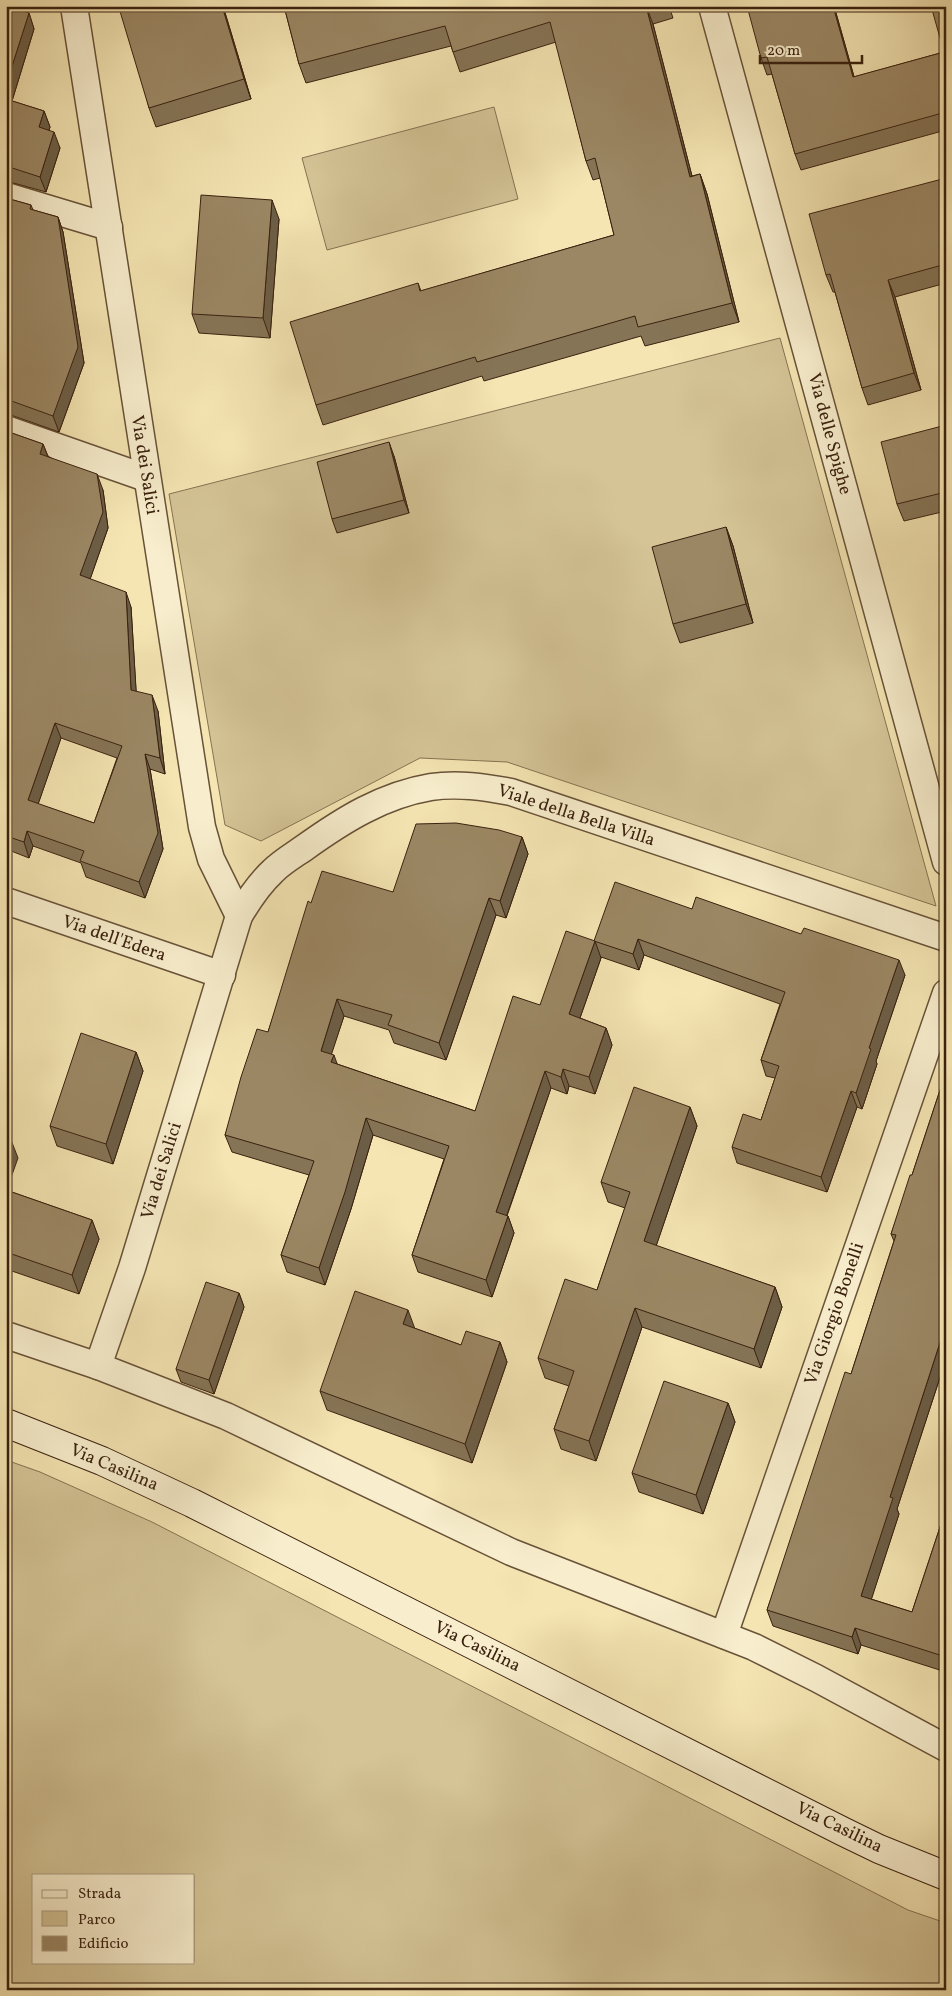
<svg xmlns="http://www.w3.org/2000/svg" width="952" height="1996" font-family="Vollkorn,serif">
<style>
.green{fill:#d4c496;stroke:#877252;fill-rule:evenodd}
.lines{fill:none;stroke-linecap:round;stroke-linejoin:round}
.minor-casing{stroke:#685238;stroke-width:29}
.secondary-casing{stroke:#3a210f;stroke-width:30}
.minor{stroke:#f8eecd;stroke-width:26}
.secondary{stroke:#f8eecd;stroke-width:28}
.wall{fill:#857456;stroke:#3a210f;fill-rule:evenodd}
.shaded-wall{fill:#6c5e46;stroke:#3a210f}
.building{fill:#9b8764;stroke:#3a210f;fill-rule:evenodd}
.labels{text-anchor:middle;dominant-baseline:central;stroke-width:4;stroke-linejoin:round;paint-order:stroke}
.street-label{font-size:18px;fill:#3a210f;stroke:#f8eecd}
</style>
<rect width="100%" height="100%" fill="#f4e5b2"/>
<filter id="stains"><feTurbulence type="fractalNoise" baseFrequency=".004" numOctaves="4"/><feColorMatrix values="0 0 0 0 .2 0 0 0 0 .09 0 0 0 0 .02 0 0 0 .5 -.17"/></filter>
<radialGradient id="worn" r=".72"><stop offset=".6" stop-color="#630" stop-opacity="0"/><stop offset="1" stop-color="#630" stop-opacity=".3"/></radialGradient>
<g class="green">
<path d="M494,107L518,199L327,250L302,158Z"/>
<path d="M780,338L936,906L507,762L420,758L261,841L225,825L169,494Z"/>
<path d="M6,1460L40,1472L152,1522L908,1910L946,1923V1990H6ZM34,1875H194V1962H34Z"/>
</g>
<g class="lines">
<g class="minor-casing">
<g id="minor">
<path d="M74,6L202,827L211,859L239,916"/>
<path d="M712,6L946,862"/>
<path d="M6,196L109,227"/>
<path d="M6,429L146,478"/>
<path d="M6,901L222,975"/>
<path d="M6,1335L98,1366L226,1416L511,1552L754,1647L816,1678L946,1748"/>
<path d="M98,1366L132,1268L239,916C249,899 259,884 273,871C282,862 294,855 304,848C343,820 383,795 431,787C458,783 484,787 511,792L946,938"/>
<path d="M724,1635L946,993"/>
</g>
</g>
<g class="secondary-casing">
<path id="secondary" d="M6,1423L102,1461L192,1503L844,1832L879,1849L946,1876"/>
</g>
<use href="#minor" class="minor"/>
<use href="#secondary" class="secondary"/>
</g>
<g class="wall">
<path d="M6,6L29,13L34,29L12,101L44,111L50,127L49,130L60,148L46,192L10,182L6,181Z"/>
<path d="M125,6H223L251,99L156,127L149,108Z"/>
<path d="M284,6H669L673,18L653,24L692,176L700,174L707,194L739,322L645,346L641,336L484,381L482,376L323,425L316,405L418,283L421,291L614,235L600,178L593,180L586,161L556,42L460,72L451,46L306,83L299,64Z"/>
<path d="M834,6L854,77L944,52L946,6V130L801,170L795,154L772,74L767,75L761,58Z"/>
<path d="M946,178V283L895,297L921,390L868,405L862,388L835,292H833L826,275Z"/>
<path d="M6,198L31,205L33,210L58,217L63,232L84,363L59,432L11,415L6,414Z"/>
<path d="M279,219L270,338L199,333L192,314Z"/>
<path d="M946,425V511L904,521L897,504Z"/>
<path d="M6,431L43,444L48,456L103,490L108,528L90,579L131,607L136,691L158,711L165,774L150,769L163,849L145,898L86,877L81,863L33,846L29,858L6,849V766L9,758L8,756L6,755ZM61,738L117,758L94,823L38,804Z"/>
<path d="M394,456L409,513L337,533L332,519Z"/>
<path d="M726,527L733,546L753,623L680,643L673,624Z"/>
<path d="M522,837L528,854L506,918L496,915L446,1060L394,1043L389,1030L344,1016L331,1054L337,1064L475,1111L540,1005L595,941L692,909L905,975L876,1061L877,1064L862,1109L857,1107L827,1192L737,1163L732,1147L761,1120L775,1078L766,1076L761,1060L780,1004L644,955L639,970L601,957V958L580,1018L606,1028L612,1045L595,1094L569,1086L567,1094L551,1088L507,1216H508L514,1233L492,1297L418,1272L412,1255L444,1159L373,1135L351,1209L325,1285L287,1272L281,1255L309,1175L232,1152L225,1135L268,1032L311,903L393,892Z"/>
<path d="M136,1052L143,1071L113,1164L57,1146L50,1126Z"/>
<path d="M946,1072V1359L897,1509L899,1514L871,1599L912,1612L946,1509V1672L861,1645L858,1654L773,1626L767,1610L851,1374L894,1241L891,1234L912,1175Z"/>
<path d="M690,1107L697,1126L656,1246L775,1287L782,1307L761,1368L642,1327L596,1461L561,1449L554,1429L569,1386L545,1378L538,1358L597,1290L625,1208L608,1202L601,1182Z"/>
<path d="M6,1190L92,1220L99,1239L79,1294L6,1269Z"/>
<path d="M239,1293L244,1307L214,1394L181,1382L176,1369Z"/>
<path d="M414,1328L461,1345L500,1342L507,1362L472,1463L327,1410L320,1391Z"/>
<path d="M728,1403L735,1422L703,1514L639,1492L632,1473Z"/>
</g>
<g class="shaded-wall">
<path d="M222,6H223L251,99L244,79Z"/>
<path d="M646,6L653,24L697,196L690,177Z"/>
<path d="M833,6H834L859,94L853,77Z"/>
<path d="M29,13L34,29L8,114L6,110V85Z"/>
<path d="M44,111L50,127L45,143L39,127Z"/>
<path d="M54,132L60,148L46,192L40,177Z"/>
<path d="M700,174L707,194L739,322L732,303Z"/>
<path d="M272,200L279,219L270,338L263,318Z"/>
<path d="M58,217L63,232L84,363L59,432L53,416Z"/>
<path d="M888,280L895,297L921,390L914,373Z"/>
<path d="M389,442L394,456L409,513L404,500Z"/>
<path d="M43,444L49,460L40,454Z"/>
<path d="M97,474L103,490L108,528L86,591L80,575Z"/>
<path d="M726,527L733,546L753,623L746,604Z"/>
<path d="M126,592L131,607L137,705L131,690Z"/>
<path d="M152,695L158,711L165,774L160,758Z"/>
<path d="M55,723L61,738L34,816L28,800Z"/>
<path d="M145,754L150,769L163,849L145,898L139,882Z"/>
<path d="M27,831L33,846L29,858L24,842Z"/>
<path d="M522,837L528,854L506,918L500,901Z"/>
<path d="M489,898L496,915L446,1060L439,1043Z"/>
<path d="M638,939L644,955L639,970L633,954Z"/>
<path d="M595,941L601,958L575,1032L569,1014Z"/>
<path d="M899,960L905,975L876,1061L877,1064L862,1109L856,1093L869,1048Z"/>
<path d="M337,999L344,1016L327,1068L321,1051Z"/>
<path d="M606,1028L612,1045L595,1094L589,1077Z"/>
<path d="M136,1052L143,1071L113,1164L106,1144Z"/>
<path d="M334,1055L340,1072L331,1062Z"/>
<path d="M563,1069L569,1086L567,1094L561,1077Z"/>
<path d="M545,1071L551,1088L502,1229L496,1212Z"/>
<path d="M851,1091L857,1107L827,1192L821,1177Z"/>
<path d="M690,1107L697,1126L651,1261L644,1241Z"/>
<path d="M366,1118L373,1135L351,1209L325,1285L319,1268Z"/>
<path d="M11,1140L18,1158L8,1186L6,1181V1155Z"/>
<path d="M508,1216L514,1233L492,1297L486,1280Z"/>
<path d="M92,1220L99,1239L79,1294L72,1275Z"/>
<path d="M775,1287L782,1307L761,1368L754,1349Z"/>
<path d="M239,1293L244,1307L214,1394L209,1380Z"/>
<path d="M635,1308L642,1327L596,1461L589,1441Z"/>
<path d="M408,1310L415,1329L403,1324Z"/>
<path d="M946,1324V1359L897,1509L899,1514L867,1613L861,1596L890,1497Z"/>
<path d="M500,1342L507,1362L472,1463L465,1444Z"/>
<path d="M728,1403L735,1422L703,1514L696,1495Z"/>
<path d="M855,1628L861,1645L858,1654L852,1637Z"/>
</g>
<g class="building">
<path d="M6,6L29,13L6,85Z"/>
<path d="M125,6H222L244,79L149,108L119,8Z"/>
<path d="M284,6H646L690,177L700,174L732,303L638,327L635,316L477,362L475,357L316,405L290,322L418,283L420,291L614,235L595,158L586,161L550,22L453,52L445,26L299,64Z"/>
<path d="M747,6H833L853,77L944,52L931,6H946V112L795,154L767,57L761,58Z"/>
<path d="M6,99L44,111L39,127L54,132L40,177L6,166Z"/>
<path d="M946,178V264L888,280L914,373L862,388L830,274L826,275L809,214Z"/>
<path d="M201,195L272,200L263,318L192,314Z"/>
<path d="M6,198L31,205L30,209L58,217L78,347L53,416L6,399Z"/>
<path d="M946,425V492L897,504L881,442Z"/>
<path d="M6,431L43,444L40,454L97,474L103,512L80,575L126,592L131,690L152,695L160,758L145,754L158,833L139,882L80,861L84,851L27,831L24,842L6,836V766L10,756L8,755L12,743L6,741ZM55,723L122,746L94,823L28,800Z"/>
<path d="M389,442L404,500L332,519L317,462Z"/>
<path d="M726,527L746,604L673,624L652,547Z"/>
<path d="M456,823L499,830L522,837L500,901L489,898L439,1043L388,1025L392,1015L337,999L321,1051L334,1055L331,1062L475,1111L513,996L540,1005L566,931L595,941L569,1014L606,1028L589,1077L563,1069L561,1077L545,1071L496,1212L508,1216L486,1280L412,1255L449,1146L366,1118L345,1192L319,1268L281,1255L314,1161L225,1135L241,1077L257,1029L268,1032L308,901L311,903L322,871L393,892L416,824Z"/>
<path d="M615,882L692,909L696,897L801,934L804,928L899,960L869,1048L871,1049L856,1093L851,1091L821,1177L732,1147L743,1114L761,1120L779,1066L761,1060L785,992L638,939L633,954L594,941Z"/>
<path d="M81,1033L136,1052L106,1144L50,1126Z"/>
<path d="M946,1072V1324L890,1497L893,1498L861,1596L912,1612L946,1509V1657L855,1628L852,1637L767,1610L845,1372L851,1374L896,1235L891,1234L910,1175H912Z"/>
<path d="M634,1087L690,1107L644,1241L775,1287L754,1349L635,1308L589,1441L554,1429L574,1371L538,1358L565,1279L597,1290L630,1192L601,1182Z"/>
<path d="M6,1138L11,1140L6,1155Z"/>
<path d="M6,1190L92,1220L72,1275L6,1252Z"/>
<path d="M206,1282L239,1293L209,1380L176,1369Z"/>
<path d="M355,1291L408,1310L403,1324L461,1345L466,1331L500,1342L465,1444L320,1391Z"/>
<path d="M664,1381L728,1403L696,1495L632,1473Z"/>
</g>
<g class="labels">
<g class="street-label">
<text transform="translate(829 434) rotate(75)">Via delle Spighe</text>
<text transform="translate(144 465) rotate(81)">Via dei Salici</text>
<text transform="translate(576 816) rotate(18)">Viale della Bella Villa</text>
<text transform="translate(114 939) rotate(19)">Via dell'Edera</text>
<text transform="translate(162 1171) rotate(-73)">Via dei Salici</text>
<text transform="translate(835 1314) rotate(-71)">Via Giorgio Bonelli</text>
<text transform="translate(114 1468) rotate(23)">Via Casilina</text>
<text transform="translate(477 1647) rotate(26)">Via Casilina</text>
<text transform="translate(839 1828) rotate(26)">Via Casilina</text>
</g>
</g>
<rect width="952" height="1996" fill="none" stroke="#f4e5b2" stroke-width="25"/>
<rect x="8" y="8" width="937" height="1981" fill="none" stroke="#3a210f" stroke-width="2.5"/>
<rect x="12" y="12" width="927" height="1971" fill="none" stroke="#3a210f"/>
<rect x="32" y="1874" width="162" height="90" fill="#f8eecd" stroke="#ac9c81"/>
<rect x="42" y="1890" width="25" height="8" fill="#f8eecd" stroke="#ac9c81"/>
<text x="78" y="1898" font-size="15" fill="#3a210f">Strada</text>
<rect x="42" y="1911" width="25" height="15" fill="#d4c496" stroke="#ac9c81"/>
<text x="78" y="1924" font-size="15" fill="#3a210f">Parco</text>
<rect x="42" y="1936" width="25" height="15" fill="#9b8764" stroke="#ac9c81"/>
<text x="78" y="1948" font-size="15" fill="#3a210f">Edificio</text>
<path d="M760 55v8h102v-8" fill="none" stroke="#3a210f" stroke-width="2.5"/>
<text x="767" y="55" font-size="15" fill="#3a210f" stroke="#f8eecd" stroke-width="4" paint-order="stroke">20 m</text>
<rect width="100%" height="100%" filter="url(#stains)"/>
<rect width="100%" height="100%" fill="url(#worn)"/>
</svg>
